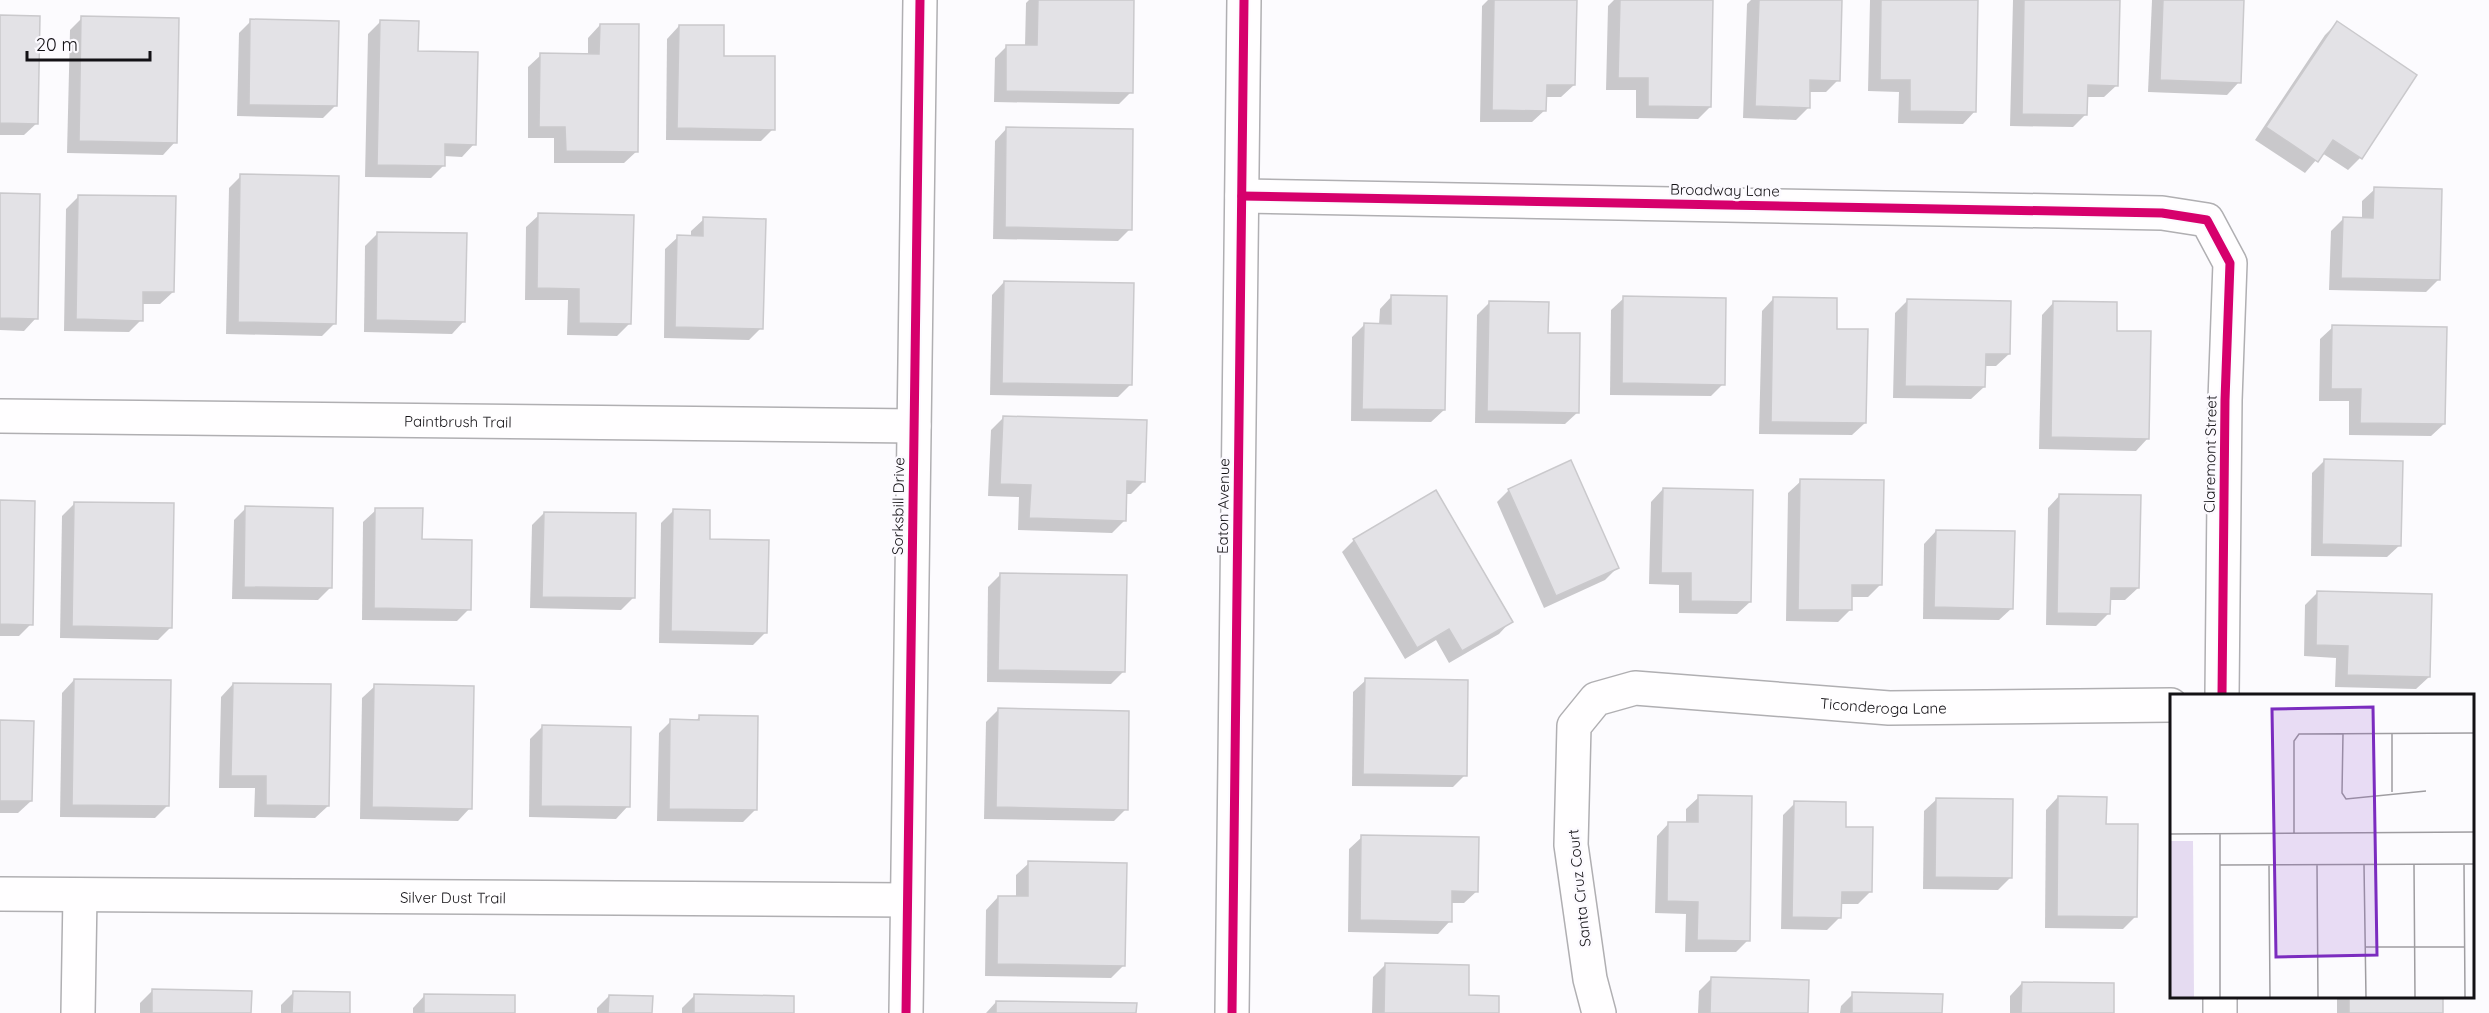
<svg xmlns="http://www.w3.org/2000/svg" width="2489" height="1013" font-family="Quicksand,sans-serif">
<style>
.shadow{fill:#0003}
.building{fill:#e3e2e6;stroke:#cac9cc;stroke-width:1.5}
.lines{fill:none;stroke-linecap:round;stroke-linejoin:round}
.minor-casing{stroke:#b0afb2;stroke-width:36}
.minor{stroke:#fffeff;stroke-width:33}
.cycleway-casing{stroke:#fcfaff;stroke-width:13}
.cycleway{stroke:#d6006c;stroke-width:9}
.labels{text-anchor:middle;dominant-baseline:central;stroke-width:5;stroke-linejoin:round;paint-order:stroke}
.street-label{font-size:15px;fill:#131115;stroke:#fcfaff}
.inset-road{fill:none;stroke:#9f9da1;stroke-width:1.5}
.view{fill:#7b2cbf;fill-opacity:0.15;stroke:#7b2cbf;stroke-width:3}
.inset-edge{fill:none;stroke:#131115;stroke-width:3}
</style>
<rect width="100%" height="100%" fill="#fcfbfe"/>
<g class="shadow">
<path d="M1029,0H1133L1131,92L1119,104L994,102L995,58L1007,46H1025L1026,3Z"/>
<path d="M1488,0H1575L1574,85L1561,97H1545V110L1532,122H1480L1482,6Z"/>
<path d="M1614,0H1712L1710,107L1698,119L1636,118V90H1606L1608,6Z"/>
<path d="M1751,0H1841L1838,80L1826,92H1809V107L1796,120L1743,118L1747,4Z"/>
<path d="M1870,0H1977L1975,111L1963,124L1898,123L1899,92L1868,91Z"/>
<path d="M2013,0H2118L2117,85L2104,97H2086V114L2073,127L2010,126Z"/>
<path d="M2152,0H2242L2239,82L2227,95L2148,92Z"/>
<path d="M0,17L37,123L24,135H0Z"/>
<path d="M82,18L175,142L163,155L67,153L70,30Z"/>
<path d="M251,21L336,105L323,118L237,116L239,33Z"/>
<path d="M380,22L417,53L474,144L462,157L444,156V165L431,178L365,177L368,34Z"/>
<path d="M2337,23L2415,75L2360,158L2348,170L2322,153L2305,173L2255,140L2325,35Z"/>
<path d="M600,25L637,151L624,163H554V138H528V67L541,55H588V38Z"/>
<path d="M679,26L722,58L773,129L761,141L666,140L667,39Z"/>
<path d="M1007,128L1130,229L1118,241L993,239L995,141Z"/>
<path d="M241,176L335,323L322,336L226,334L229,188Z"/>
<path d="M2375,189L2438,280L2426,292L2329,290L2331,231L2344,218L2362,219V201Z"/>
<path d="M0,195L36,318L24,331L0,330Z"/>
<path d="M79,196L173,292L160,304H141V320L129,332L64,331L66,209Z"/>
<path d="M539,215L630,323L617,336L567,335L568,300H525L526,227Z"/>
<path d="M704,219L761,328L749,340L664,338L665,249L678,237H691V231Z"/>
<path d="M378,233L464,321L452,334L364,332L365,246Z"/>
<path d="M1004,282L1131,384L1118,397L990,395L992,295Z"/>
<path d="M1392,296L1444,410L1431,422L1351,421L1352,337L1364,325H1379L1380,309Z"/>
<path d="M1624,298L1723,384L1711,396L1610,395L1611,310Z"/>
<path d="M1774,298L1835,330L1865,423L1852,435L1759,434L1762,311Z"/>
<path d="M1907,301L2009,354L1996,366H1984V387L1971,399L1893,398L1895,313Z"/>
<path d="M2054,302L2115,332L2148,438L2136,451L2039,449L2042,315Z"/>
<path d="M1489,303L1578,412L1565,424L1475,423L1477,315Z"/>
<path d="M2333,327L2444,424L2431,436L2349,435V401H2319L2320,339Z"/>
<path d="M1003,418L1143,482L1131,494H1125L1124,521L1112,533L1018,530L1019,497L988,496L991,430Z"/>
<path d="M2324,461L2400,545L2387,557L2311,556L2312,473Z"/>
<path d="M1801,481L1880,585L1868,597H1850V610L1838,622L1786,621L1788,493Z"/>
<path d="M1663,489L1750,602L1737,614L1679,613V585L1649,584L1651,502Z"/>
<path d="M1509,490L1617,568L1605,580L1544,608L1497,502Z"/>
<path d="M2060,495L2138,588L2125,600H2109V613L2096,626L2046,625L2048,508Z"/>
<path d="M0,502L31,624L19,636H0Z"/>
<path d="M75,503L170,628L158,640L60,638L62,516Z"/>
<path d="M246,508L330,588L318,600L232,599L234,520Z"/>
<path d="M376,510L421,540L469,609L457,621L362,620L363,522Z"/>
<path d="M673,511L708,540L766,632L753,645L659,643L661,523Z"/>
<path d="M544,513L633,598L621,610L530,608L532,525Z"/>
<path d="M1936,531L2012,608L1999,620L1923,619L1924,544Z"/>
<path d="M1354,540L1511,621L1499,634L1449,663L1436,640L1405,659L1342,552Z"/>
<path d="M1001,574L1124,671L1111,684L987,682L988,587Z"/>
<path d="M2317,593L2429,677L2416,689L2335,687L2336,658L2304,656L2305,605Z"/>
<path d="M74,680L167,806L155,818L60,817L62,693Z"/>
<path d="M1366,680L1465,775L1453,787L1352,786L1353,692Z"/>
<path d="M233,684L328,806L315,818L254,817L255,788H219L221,697Z"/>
<path d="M375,686L470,808L458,821L360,819L362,698Z"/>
<path d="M998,710L1126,809L1114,821L984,819L986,722Z"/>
<path d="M700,717L755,810L743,822L657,821L659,733L671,721H695Z"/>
<path d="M0,722L31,801L18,813H0Z"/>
<path d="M543,726L628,806L616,819L529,817L530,739Z"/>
<path d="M1699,797L1748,940L1736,952H1685L1686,914L1655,913L1657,836L1669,823L1686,824V809Z"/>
<path d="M2058,797L2104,825L2136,916L2123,929L2045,928L2046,810Z"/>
<path d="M1937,799L2010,878L1998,890L1923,889L1924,811Z"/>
<path d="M1795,803L1844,828L1870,892L1858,904H1840V917L1827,930L1781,929L1783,815Z"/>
<path d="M1362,837L1477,891L1464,903H1451L1450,921L1438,934L1348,932L1349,849Z"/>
<path d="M1029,863L1123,966L1111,978L985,976L986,910L998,897L1016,898V875Z"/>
<path d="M1385,965L1467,997L1497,1013H1372L1373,977Z"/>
<path d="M1711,979L1807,1013H1698L1699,991Z"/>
<path d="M2022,983L2112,1013H2010V996Z"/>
<path d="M153,990L250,1013H140V1003Z"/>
<path d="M293,993L349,1013H281V1005Z"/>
<path d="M1853,994L1941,1013H1840L1841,1006Z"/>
<path d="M425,995L514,1013H413V1008Z"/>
<path d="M695,995L792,1013H682V1008Z"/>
<path d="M609,996L651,1013H597V1008Z"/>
<path d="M2340,996H2441V1013H2337V999Z"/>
<path d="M996,1002L1135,1013H986Z"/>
</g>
<g class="building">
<path d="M1038,0H1134L1133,93L1006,91V45H1037Z"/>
<path d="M1494,0H1577L1575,85H1547L1546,111L1492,110Z"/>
<path d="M1620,0H1713L1711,107L1648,106V78H1618Z"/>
<path d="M1759,0H1842L1840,81L1810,80V108L1755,106Z"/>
<path d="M1881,0H1978L1976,112L1910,111V80H1880Z"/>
<path d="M2024,0H2120L2118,86L2088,85L2087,115L2022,114Z"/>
<path d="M2163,0H2244L2241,83L2160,80Z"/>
<path d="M0,15L40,16L38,124L0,123Z"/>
<path d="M81,16L179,18L177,143L79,141Z"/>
<path d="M250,19L339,21L337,106L249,105Z"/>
<path d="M380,20L419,21L418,51L478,52L476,145L445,144V166L377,165Z"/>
<path d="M2337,21L2417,75L2362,159L2333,140L2318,162L2266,127Z"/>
<path d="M600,24H639L638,152L566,151L565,127H539L540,53L599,54Z"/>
<path d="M679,25H724V56H775V130L677,128Z"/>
<path d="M1006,127L1133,129L1132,230L1005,227Z"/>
<path d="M240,174L339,176L336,324L238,322Z"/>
<path d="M2374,187L2442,189L2440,280L2341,278L2343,217L2373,218Z"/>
<path d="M0,193L40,194L38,319L0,318Z"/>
<path d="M78,195L176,196L174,292H143V321L76,319Z"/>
<path d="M538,213L634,215L631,324L579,323V289L537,288Z"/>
<path d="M703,217L766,219L763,329L675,327L677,235L703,236Z"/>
<path d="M377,232L467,233L465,322L376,320Z"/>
<path d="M1004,281L1134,283L1132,385L1002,383Z"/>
<path d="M1391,295L1447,296L1445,410L1362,409L1364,323L1391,324Z"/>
<path d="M1623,296L1726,298L1725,385L1622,383Z"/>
<path d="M1773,297L1837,298V329H1868L1866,423L1771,422Z"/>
<path d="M1907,299L2011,301L2010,354H1986L1985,387L1905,386Z"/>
<path d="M1489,301L1549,302L1548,333H1580L1579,413L1487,411Z"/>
<path d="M2053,301L2117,302V331H2151L2149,439L2051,437Z"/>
<path d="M2332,325L2447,327L2445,424L2360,423L2361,389H2331Z"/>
<path d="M1003,416L1147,420L1145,482L1127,481L1126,521L1029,518L1031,485L1000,484Z"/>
<path d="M2324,459L2403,461L2401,546L2322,544Z"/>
<path d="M1571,460L1619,568L1556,596L1508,489Z"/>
<path d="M1800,479L1884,480L1882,585H1852V610H1798Z"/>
<path d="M1663,488L1753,490L1751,602L1691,601V573H1661Z"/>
<path d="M1436,490L1513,622L1462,651L1449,629L1417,648L1353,539Z"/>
<path d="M2059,494L2141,495L2139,588H2111L2110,614L2057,613Z"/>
<path d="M0,500L35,501L33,625L0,624Z"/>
<path d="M74,502L174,503L172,628L72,626Z"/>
<path d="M245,506L333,508L332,588L244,587Z"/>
<path d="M375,508H423L422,539L472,540L471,610L374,608Z"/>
<path d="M673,509L710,510V539L769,540L767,633L671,631Z"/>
<path d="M544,512L636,513L635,598L542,597Z"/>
<path d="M1936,530L2015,531L2013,609L1934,607Z"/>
<path d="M1000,573L1127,575L1125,672L998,670Z"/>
<path d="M2317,591L2432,594L2430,677L2347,675L2348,646L2316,645Z"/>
<path d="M1365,678L1468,680L1467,776L1363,774Z"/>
<path d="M74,679L171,680L169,806L72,805Z"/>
<path d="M233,683L331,684L329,806L266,805V776H231Z"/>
<path d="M374,684L474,686L472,809L372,807Z"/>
<path d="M998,708L1129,711L1128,810L996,807Z"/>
<path d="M699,715L758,716L757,810L669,809L670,719L699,720Z"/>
<path d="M0,720L34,721L32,801H0Z"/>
<path d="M542,725L631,727L630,807L541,806Z"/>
<path d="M1698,795L1752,796L1750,941L1697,940L1698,902L1667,901L1668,822H1698Z"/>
<path d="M2058,796L2107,797L2106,824H2138L2137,917L2057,916Z"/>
<path d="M1936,798L2013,799L2012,878L1935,877Z"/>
<path d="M1794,801L1846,802V827H1873L1872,892H1842L1841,918L1792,917Z"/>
<path d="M1361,835L1479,837L1478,892L1452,891V922L1360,920Z"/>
<path d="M1028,861L1127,863L1125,966L997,964L998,896H1028Z"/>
<path d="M1385,963L1469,965V995L1499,996V1013H1384Z"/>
<path d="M1711,977L1809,980L1808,1013H1710Z"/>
<path d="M2022,982L2114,983V1013H2021Z"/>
<path d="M152,989L252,991L251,1013H152Z"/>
<path d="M293,991L350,992V1013H292Z"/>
<path d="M1852,992L1943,994L1942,1013H1852Z"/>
<path d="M424,994L515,995V1013H424Z"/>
<path d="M694,994L794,996V1013H694Z"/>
<path d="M609,995L653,996L652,1013H608Z"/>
<rect x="2349" y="996" width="94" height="17"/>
<path d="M996,1001L1137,1003L1136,1013H996Z"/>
</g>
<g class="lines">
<g class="minor-casing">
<g id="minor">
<path d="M1242,196L2162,213L2207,220L2230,263L2225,400L2222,695"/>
<path id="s1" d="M0,416L914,426"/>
<path id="s2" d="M0,894L907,900"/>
<path d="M78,1013L80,895"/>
<path d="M906,1013L920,0"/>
<path d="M1232,1013L1244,0"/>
<path id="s3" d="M1599,1013L1590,979L1571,845L1574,726L1596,699L1635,688L1889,708L2171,705"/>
<path d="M2220,1013V996"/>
</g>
</g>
<use href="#minor" class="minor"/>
<g class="cycleway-casing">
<g id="cycleway">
<path d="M1242,196L2162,213L2207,220L2230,263L2225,400L2222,695"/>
<path d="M906,1013L920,0"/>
<path d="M1232,1013L1244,0"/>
</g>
</g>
<use href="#cycleway" class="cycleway"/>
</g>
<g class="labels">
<g class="street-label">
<text transform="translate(1725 190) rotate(1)">Broadway Lane</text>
<text stroke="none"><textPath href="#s1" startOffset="458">Paintbrush Trail</textPath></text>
<text transform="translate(2210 454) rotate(-89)">Claremont Street</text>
<text transform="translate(898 506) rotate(-89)">Sorksbill Drive</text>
<text transform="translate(1223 506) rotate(-89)">Eaton Avenue</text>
<text stroke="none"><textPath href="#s3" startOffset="614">Ticonderoga Lane</textPath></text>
<text transform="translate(1579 888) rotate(-96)">Santa Cruz Court</text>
<text stroke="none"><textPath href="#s2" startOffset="453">Silver Dust Trail</textPath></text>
</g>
</g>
<g transform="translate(2170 694)">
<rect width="304" height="304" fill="#fcfbfe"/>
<path d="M0,147H23L24,304H0Z" fill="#e5dbf1"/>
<path class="inset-road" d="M173,40L172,99L176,105L256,97M222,40V98M50,139V304M124,139V47L129,40L305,39M0,140L305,138M294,170L295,304M50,171L305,170M99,171L100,304M147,171L148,304M194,171L196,304M244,171L245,304M195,253H295"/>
<path class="view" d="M203,13L207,261L106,263L102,15Z"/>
<rect width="304" height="304" class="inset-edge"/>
</g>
<path d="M27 51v9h123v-9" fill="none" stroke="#131115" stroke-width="3"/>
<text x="36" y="51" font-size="18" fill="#131115" stroke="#fcfaff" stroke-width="4.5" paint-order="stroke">20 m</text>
</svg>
